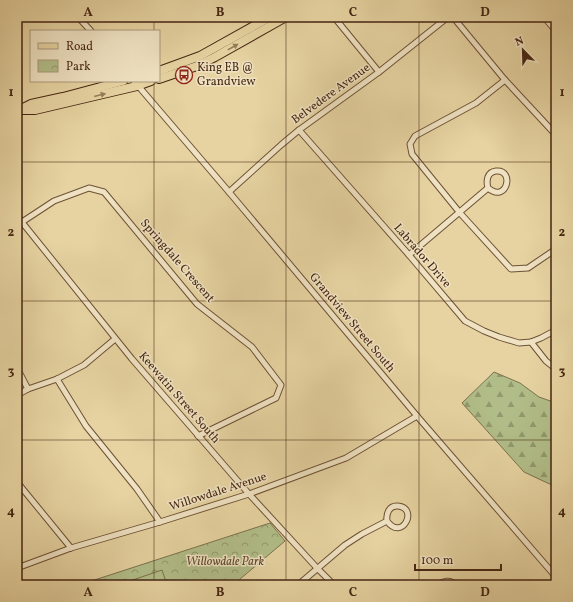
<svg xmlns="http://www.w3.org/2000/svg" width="573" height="602" font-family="Vollkorn,serif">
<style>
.forest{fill:url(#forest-firs);stroke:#7c724e}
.park{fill:url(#park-crowns);stroke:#7c724e}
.garden{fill:#b1bd88;stroke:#7c724e}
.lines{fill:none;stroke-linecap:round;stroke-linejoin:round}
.street-casing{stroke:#6e5136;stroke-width:7}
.primary-casing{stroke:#462613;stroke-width:10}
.street{stroke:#efe2c2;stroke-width:5}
.primary{stroke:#e6d3a1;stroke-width:8}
.oneway{fill:#967c5a}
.grid{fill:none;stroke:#462613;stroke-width:1;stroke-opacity:0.55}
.labels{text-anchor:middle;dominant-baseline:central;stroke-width:3;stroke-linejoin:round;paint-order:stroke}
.poi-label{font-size:12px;fill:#462613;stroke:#efe2c2;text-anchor:start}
.street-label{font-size:12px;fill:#462613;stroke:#efe2c2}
.park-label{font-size:12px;font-style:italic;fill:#5b442a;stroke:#efe2c2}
.neatline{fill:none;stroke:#462613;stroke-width:1.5}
.grid-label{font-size:13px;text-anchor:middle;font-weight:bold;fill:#462613}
</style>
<defs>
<pattern id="forest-firs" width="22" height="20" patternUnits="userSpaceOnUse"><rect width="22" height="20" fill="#b1bd88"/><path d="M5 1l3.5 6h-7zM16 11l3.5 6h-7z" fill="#92996e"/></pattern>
<pattern id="park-crowns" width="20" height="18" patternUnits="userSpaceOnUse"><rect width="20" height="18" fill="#b1bd88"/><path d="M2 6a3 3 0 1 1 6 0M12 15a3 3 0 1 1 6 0" fill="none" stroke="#92996e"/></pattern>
</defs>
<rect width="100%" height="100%" fill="#e6d3a1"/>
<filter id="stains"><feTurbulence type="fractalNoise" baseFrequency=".005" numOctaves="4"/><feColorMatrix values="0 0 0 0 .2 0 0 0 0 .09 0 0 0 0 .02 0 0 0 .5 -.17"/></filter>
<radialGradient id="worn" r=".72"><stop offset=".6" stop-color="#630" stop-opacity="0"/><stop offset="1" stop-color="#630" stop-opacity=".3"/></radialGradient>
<path class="forest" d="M494,372L520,383L539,397L556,403V487L524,472L462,403Z"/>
<path class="park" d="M270,523L285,541L233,585H79Z"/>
<path class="garden" d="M162,570L167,585H118Z"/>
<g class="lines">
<g class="street-casing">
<g id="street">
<path d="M78,17L91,31"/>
<path d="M334,17L379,72"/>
<path d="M453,17L505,80L556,135"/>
<path d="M544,17L556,31"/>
<path d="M505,80L476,103L415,136L410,144L412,154L460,213L511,269L528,268L556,249"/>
<path d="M134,81L229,192L417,416L556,577"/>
<path d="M299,130L409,255L465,321L484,331L499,337L519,343L531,342L541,338L556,330"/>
<path d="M229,192L281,145L299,130L379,72L448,17"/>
<path d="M17,216L132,359L249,494L317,568L334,585"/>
<path d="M22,222L54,201L89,188L104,192L197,304L252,347L281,385L276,398L198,436"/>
<path d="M409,255L488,188C486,181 487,172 496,171C515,169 507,204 488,188"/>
<path d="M531,342L546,361L556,369"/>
<path d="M17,368L28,389"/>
<path d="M57,379L86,426L137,489L160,522"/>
<path d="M17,395L28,389L57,379L84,365L115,339"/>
<path d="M17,482L71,548"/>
<path d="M17,568L71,548L160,522L249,494L346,458L417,416"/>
<path d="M298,585L345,545L362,534L387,521C386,514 389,505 398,506C419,508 402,542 387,521"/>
<path d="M437,585C444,581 450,579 456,585"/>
</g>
</g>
<g class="primary-casing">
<g id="primary">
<path d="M159,71L200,56L270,17"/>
<path d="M159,79L197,66L215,57L286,17"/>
<path d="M21,109L31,104L63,97L123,81"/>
<path d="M21,110H35L137,86L151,81"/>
</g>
</g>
<use href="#street" class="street"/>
<use href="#primary" class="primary"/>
</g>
<defs><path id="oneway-solid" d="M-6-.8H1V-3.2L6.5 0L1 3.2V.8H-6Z"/></defs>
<g class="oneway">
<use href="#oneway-solid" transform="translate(233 47) rotate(-29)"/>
<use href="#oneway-solid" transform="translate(100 95) rotate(-14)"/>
</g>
<path class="grid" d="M154,17V31M286,17V585M419,17V585M154,81V585M17,162H556M17,301H556M17,440H556"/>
<defs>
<g id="bus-ring" transform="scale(0.9)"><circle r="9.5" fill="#efe2c2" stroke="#8f2418" stroke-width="1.5"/><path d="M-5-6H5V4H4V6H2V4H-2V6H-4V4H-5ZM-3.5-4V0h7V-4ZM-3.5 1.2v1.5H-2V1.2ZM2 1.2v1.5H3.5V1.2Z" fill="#8f2418"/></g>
</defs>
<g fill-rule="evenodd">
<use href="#bus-ring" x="184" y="75"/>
</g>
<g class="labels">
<g class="poi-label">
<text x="197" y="68">King EB @<tspan x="197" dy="14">Grandview</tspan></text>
</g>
<g class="street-label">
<text transform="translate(331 94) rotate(-36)">Belvedere Avenue</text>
<text transform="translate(422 256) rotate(49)">Labrador Drive</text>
<text transform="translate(177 261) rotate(49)">Springdale Crescent</text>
<text transform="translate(352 323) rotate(50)">Grandview Street South</text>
<text transform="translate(179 398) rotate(49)">Keewatin Street South</text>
<text transform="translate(218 492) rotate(-18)">Willowdale Avenue</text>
</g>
<g class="park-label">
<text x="225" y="562">Willowdale Park</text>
</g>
</g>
<rect width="573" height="602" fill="none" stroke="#e6d3a1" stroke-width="44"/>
<rect x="30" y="30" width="130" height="52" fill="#efe2c2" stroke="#ab977c"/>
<rect x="38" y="43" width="20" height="6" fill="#e6d3a1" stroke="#ab977c"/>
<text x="66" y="50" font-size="12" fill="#462613">Road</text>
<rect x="38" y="60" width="20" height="12" fill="url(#park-crowns)" stroke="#ab977c"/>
<text x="66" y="70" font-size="12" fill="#462613">Park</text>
<g transform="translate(523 50) rotate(337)" stroke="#efe2c2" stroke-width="3" paint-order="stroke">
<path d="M0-3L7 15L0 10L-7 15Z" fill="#462613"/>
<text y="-6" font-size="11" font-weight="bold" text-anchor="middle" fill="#462613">N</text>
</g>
<path d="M415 564v6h86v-6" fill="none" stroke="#462613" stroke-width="2"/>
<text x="421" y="564" font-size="12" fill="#462613" stroke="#efe2c2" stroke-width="3" paint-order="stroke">100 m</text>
<rect x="22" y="22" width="529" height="558" class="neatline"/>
<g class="grid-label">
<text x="88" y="16">A</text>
<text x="220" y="16">B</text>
<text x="353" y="16">C</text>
<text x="485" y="16">D</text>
<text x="11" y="96">1</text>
<text x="562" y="96">1</text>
<text x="11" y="236">2</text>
<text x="562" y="236">2</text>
<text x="11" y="375">3</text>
<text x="562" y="375">3</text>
<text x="11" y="515">4</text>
<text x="562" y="515">4</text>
<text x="88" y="596">A</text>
<text x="220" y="596">B</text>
<text x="353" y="596">C</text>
<text x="485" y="596">D</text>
</g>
<rect width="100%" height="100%" filter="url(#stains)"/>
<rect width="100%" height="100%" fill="url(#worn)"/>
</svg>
